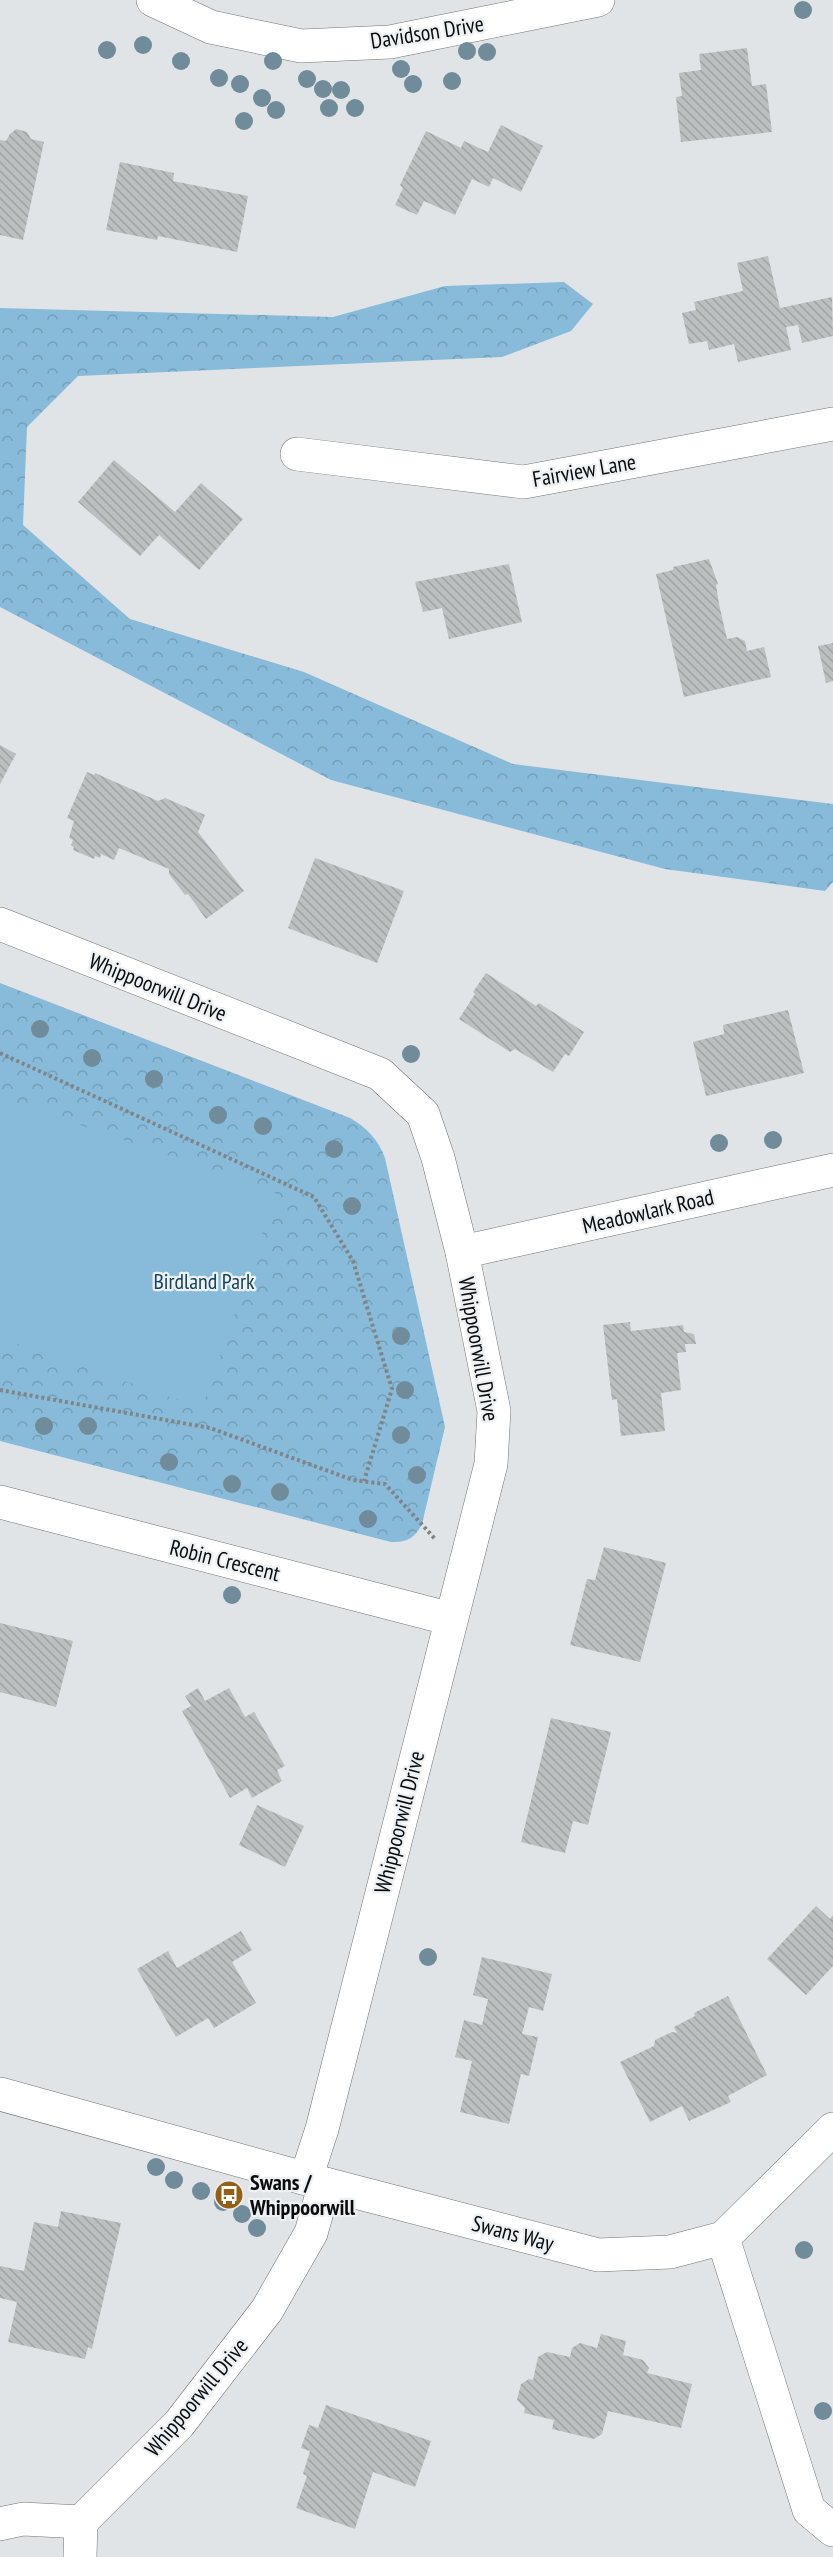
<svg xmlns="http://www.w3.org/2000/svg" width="833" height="2557" font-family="'PT Sans Narrow',sans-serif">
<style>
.forest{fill:url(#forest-crowns)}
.pitch{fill:#87bbd9}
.building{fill:url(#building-back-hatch)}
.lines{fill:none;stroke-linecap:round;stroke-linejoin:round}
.minor-casing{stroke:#717577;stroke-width:34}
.path{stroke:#818486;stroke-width:4;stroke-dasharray:3 3;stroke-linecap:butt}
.minor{stroke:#fff;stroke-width:33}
.tree{fill:#708b99}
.labels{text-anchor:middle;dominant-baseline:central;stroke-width:4.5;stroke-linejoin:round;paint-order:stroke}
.street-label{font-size:22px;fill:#0a0b0c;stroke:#edf1f4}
.park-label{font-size:22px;fill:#154359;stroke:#edf1f4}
.poi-label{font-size:22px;font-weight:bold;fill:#0a0b0c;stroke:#edf1f4;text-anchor:start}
</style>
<defs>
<pattern id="forest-crowns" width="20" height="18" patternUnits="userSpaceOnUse" patternTransform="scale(1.5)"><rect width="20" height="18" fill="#87bbd9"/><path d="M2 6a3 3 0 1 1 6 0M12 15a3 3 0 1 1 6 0" fill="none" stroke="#739fb9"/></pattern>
<pattern id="building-back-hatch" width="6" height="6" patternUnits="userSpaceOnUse" patternTransform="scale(1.5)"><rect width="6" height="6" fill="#babfbf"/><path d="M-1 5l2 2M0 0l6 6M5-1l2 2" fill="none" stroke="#9fa3a3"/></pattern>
</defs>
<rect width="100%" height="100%" fill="#e0e4e7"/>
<g class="forest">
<path d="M564,282L593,304L571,331L502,357L78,376L27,427L23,525L130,619L304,672L513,764L833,804V882L825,891L665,869L331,780L0,607V308L333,317L445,286Z"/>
<path d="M0,983L350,1118C367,1128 378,1139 385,1158L445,1427L422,1524C415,1538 406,1543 391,1542L0,1441Z"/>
</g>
<path class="pitch" d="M0,1097L276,1193L202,1408L0,1338Z"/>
<g class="building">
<path d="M747,48L752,86L766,84L772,132L681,142L676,97L682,96L679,73L701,70L699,54Z"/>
<path d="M501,125L543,146L521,192L493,178L489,187L472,179L455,215L424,201L417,215L395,205L403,188L400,185L426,131L461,148L464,141L488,152Z"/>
<path d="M16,129L27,132L31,139L44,142L23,240L0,235V140L6,141L10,134Z"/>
<path d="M120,162L174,173L173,181L248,196L237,252L158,236L157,240L106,230Z"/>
<path d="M768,256L780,308L832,297L833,336L802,343L798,325L786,327L791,350L738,362L734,344L709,350L707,341L689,344L682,313L696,310L694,302L743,291L737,263Z"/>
<path d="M114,460L175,512L201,483L243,519L199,570L159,535L140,556L78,502Z"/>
<path d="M709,559L718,584L716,585L719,604L727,639L737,637L745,641L747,651L764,647L771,677L684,697L656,574L673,570V567Z"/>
<path d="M509,564L522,622L449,639L442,608L423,612L415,582Z"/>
<path d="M833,643V681L826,683L818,646Z"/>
<path d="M0,745L16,754L0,784Z"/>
<path d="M87,772L94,775L95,773L158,801L165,798L205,815L198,832L244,891L206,919L188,894L185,895L169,874V869L119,848L114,860L101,854L100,858L95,856L94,859L73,850L74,847L71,845L73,840L69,838L74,821L67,818Z"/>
<path d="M315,858L404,891L377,963L288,928Z"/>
<path d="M486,973L536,1006L539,1003L584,1032L569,1056L565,1054L553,1072L515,1049L510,1052L459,1019L475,994L473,992Z"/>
<path d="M788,1010L804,1073L706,1096L693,1042L724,1034L723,1025Z"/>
<path d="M630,1322L631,1331L683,1325L684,1332L694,1334L696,1344H685L686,1352L677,1353L681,1390L661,1393L665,1431L621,1436L617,1399L612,1400L603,1325Z"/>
<path d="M604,1547L666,1563L640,1662L570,1645L587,1579L595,1580Z"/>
<path d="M0,1623L73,1641L56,1707L0,1692Z"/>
<path d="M198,1688L205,1701L229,1688L245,1717L254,1712L285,1766L277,1770L282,1781L252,1798L247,1788L230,1798L182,1711L191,1706L185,1696Z"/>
<path d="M551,1718L611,1732L588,1825L573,1821L565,1853L521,1842Z"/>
<path d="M257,1805L304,1826L285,1867L239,1845Z"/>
<path d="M816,1906L830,1919L833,1915V1966L806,1995L767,1959Z"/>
<path d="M241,1931L252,1950L232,1962L256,2003L214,2028L208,2018L176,2037L137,1969L168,1951L177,1968Z"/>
<path d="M482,1957L552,1974L543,2011L529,2007L522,2034L538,2037L529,2076L521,2074L509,2124L460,2112L472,2061L455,2057L464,2020L482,2025L488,1999L473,1995Z"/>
<path d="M728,1996L767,2075L728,2096L731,2102L689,2121L682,2106L650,2122L620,2062L654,2046L655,2040L672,2032L677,2033L674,2027L695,2016L694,2013Z"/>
<path d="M61,2211L121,2223L92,2349L88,2347L85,2359L8,2342L17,2302L0,2298V2266L24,2271L34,2222L58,2227Z"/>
<path d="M601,2334L626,2341L623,2355L643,2360L649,2368L647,2373L692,2384L681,2428L608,2411L602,2434L594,2439L552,2429L554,2420L524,2413L525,2408L517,2400L521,2384L529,2379L533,2380L538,2357L547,2352L570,2357L572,2348L580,2343L597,2348Z"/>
<path d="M326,2405L431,2441L415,2487L373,2472L355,2529L296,2508L307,2476L303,2474L310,2451L301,2448L309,2425L318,2428Z"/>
</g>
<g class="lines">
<g class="minor-casing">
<g id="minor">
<path d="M153,0L211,27L301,46L390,42L598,0"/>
<path d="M297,454L524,482L833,424"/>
<path d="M0,924L380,1074L423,1114L438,1158L462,1252L494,1411L491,1464L322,2129L306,2178"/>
<path d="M462,1252L833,1170"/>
<path d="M0,1502L451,1619"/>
<path d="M0,2094L325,2184L598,2255L670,2252L723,2238L833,2129"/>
<path d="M723,2238L809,2510L833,2530"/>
<path d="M0,2524L23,2519L81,2522L179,2424L267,2310L311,2233L325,2184"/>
<path d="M80,2557L81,2522"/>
</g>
</g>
<g class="path">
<path d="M0,1053L314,1197L353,1261L392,1389L364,1481"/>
<path d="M0,1390L210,1428L353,1480L385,1484L436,1540"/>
</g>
<use href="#minor" class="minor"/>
</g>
<g class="tree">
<circle cx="803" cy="10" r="9"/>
<circle cx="143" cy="45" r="9"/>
<circle cx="107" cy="50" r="9"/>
<circle cx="467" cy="51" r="9"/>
<circle cx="487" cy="52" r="9"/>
<circle cx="181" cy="61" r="9"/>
<circle cx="273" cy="61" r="9"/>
<circle cx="401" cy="69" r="9"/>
<circle cx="219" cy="78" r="9"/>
<circle cx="307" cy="79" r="9"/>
<circle cx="452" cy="81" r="9"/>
<circle cx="240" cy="84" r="9"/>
<circle cx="413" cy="84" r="9"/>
<circle cx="323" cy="89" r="9"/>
<circle cx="341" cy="90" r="9"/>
<circle cx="262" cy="98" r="9"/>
<circle cx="329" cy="108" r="9"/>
<circle cx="355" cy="108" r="9"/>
<circle cx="276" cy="110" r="9"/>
<circle cx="244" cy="121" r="9"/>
<circle cx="40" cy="1029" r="9"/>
<circle cx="411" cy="1054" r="9"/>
<circle cx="92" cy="1058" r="9"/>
<circle cx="154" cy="1079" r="9"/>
<circle cx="218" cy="1115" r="9"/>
<circle cx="263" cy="1126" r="9"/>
<circle cx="773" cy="1140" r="9"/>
<circle cx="719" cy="1143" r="9"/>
<circle cx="334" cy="1149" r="9"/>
<circle cx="352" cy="1206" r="9"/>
<circle cx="401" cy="1336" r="9"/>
<circle cx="405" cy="1390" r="9"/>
<circle cx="44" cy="1426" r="9"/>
<circle cx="88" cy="1426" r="9"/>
<circle cx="401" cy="1435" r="9"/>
<circle cx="169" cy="1462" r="9"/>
<circle cx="417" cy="1475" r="9"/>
<circle cx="232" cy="1484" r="9"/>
<circle cx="280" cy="1492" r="9"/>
<circle cx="368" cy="1519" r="9"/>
<circle cx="232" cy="1595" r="9"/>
<circle cx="428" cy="1957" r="9"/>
<circle cx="156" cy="2167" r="9"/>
<circle cx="174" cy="2180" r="9"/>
<circle cx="201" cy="2191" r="9"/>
<circle cx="223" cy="2202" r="9"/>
<circle cx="242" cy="2214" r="9"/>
<circle cx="257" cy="2228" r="9"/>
<circle cx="804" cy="2250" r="9"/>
<circle cx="823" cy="2411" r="9"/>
</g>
<defs>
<g id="bus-disc" transform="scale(1.5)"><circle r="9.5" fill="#955f17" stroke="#edf1f4"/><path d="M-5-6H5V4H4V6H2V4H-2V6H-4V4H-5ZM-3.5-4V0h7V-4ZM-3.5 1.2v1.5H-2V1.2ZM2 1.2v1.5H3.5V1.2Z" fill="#fff"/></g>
</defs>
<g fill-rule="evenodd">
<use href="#bus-disc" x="229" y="2195"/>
</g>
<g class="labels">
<g class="street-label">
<text transform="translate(427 32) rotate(-9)">Davidson Drive</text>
<text transform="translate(584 470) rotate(-10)">Fairview Lane</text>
<text transform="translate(158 987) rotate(22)">Whippoorwill Drive</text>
<text transform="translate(648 1211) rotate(-13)">Meadowlark Road</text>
<text transform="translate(479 1349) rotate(80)">Whippoorwill Drive</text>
<text transform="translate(225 1560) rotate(14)">Robin Crescent</text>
<text transform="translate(399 1822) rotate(-76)">Whippoorwill Drive</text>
<text transform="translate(513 2233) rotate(15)">Swans Way</text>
<text transform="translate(196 2397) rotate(-50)">Whippoorwill Drive</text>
</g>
<g class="park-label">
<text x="204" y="1281">Birdland Park</text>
</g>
<g class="poi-label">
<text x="250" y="2182">Swans /<tspan x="250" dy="25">Whippoorwill</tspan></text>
</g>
</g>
</svg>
